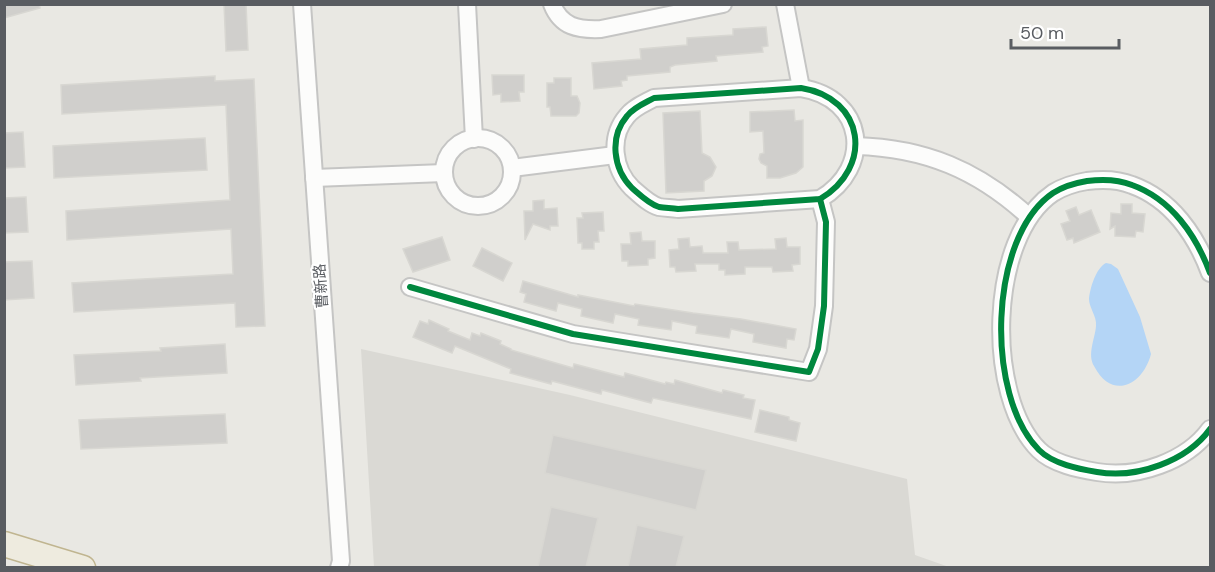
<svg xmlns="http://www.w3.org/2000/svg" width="1215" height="572" font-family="'DM Sans','Noto Sans SC',sans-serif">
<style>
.industrial{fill:#dad9d4}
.water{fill:#b4d5f6}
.building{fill:#d0cfcc;stroke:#d8d7d2;stroke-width:1.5}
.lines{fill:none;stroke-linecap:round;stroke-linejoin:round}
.minor-casing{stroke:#c5c5c4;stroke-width:20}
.highway-casing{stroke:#c0b590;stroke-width:27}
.minor{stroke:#fcfcfb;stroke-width:16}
.highway{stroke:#eeebdf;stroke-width:24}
.cycleway-casing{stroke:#fff;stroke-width:10}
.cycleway{stroke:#00873e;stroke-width:6}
.labels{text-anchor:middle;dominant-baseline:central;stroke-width:4.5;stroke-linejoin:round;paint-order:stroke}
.street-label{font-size:15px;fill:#595c61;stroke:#fff}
</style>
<rect width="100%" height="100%" fill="#e9e8e3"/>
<path class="industrial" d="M361,349L570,395L907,479L915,555L949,567H374Z"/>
<path class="water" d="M1106,263L1111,264L1118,269L1140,317L1151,354C1143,385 1112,401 1094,366C1087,354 1095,339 1096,326C1097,316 1089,308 1089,299C1090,288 1096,268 1106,263Z"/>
<g class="building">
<path d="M4,4H39L40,8L4,18Z"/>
<path d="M224,4H246L248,50L226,51Z"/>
<path d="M766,27L768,46L762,47L763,52L716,56L717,61L675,65L670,67V72L627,76V80L621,81L622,86L594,89L592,63L641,59L640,49L687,45V38L733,35V29Z"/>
<path d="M492,75H524V92H519L520,101L501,102V94L493,95Z"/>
<path d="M215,76V81L254,79L265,326L236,327L235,303L74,312L72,283L233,274L231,229L67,240L66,211L230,200L226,105L62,114L61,85Z"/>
<path d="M554,78H571V96H577L580,103L579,113L576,116H551L550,107H547V83H554Z"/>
<path d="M794,110L795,121L803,120V167L796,173L780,178H767V166L761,163L759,159L760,154L764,153L763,131L750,132V112Z"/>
<path d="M700,111L702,153L710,157L716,167L712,176L704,181V191L666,193L663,113Z"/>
<path d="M23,132L25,167L4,168V133Z"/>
<path d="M205,138L207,170L54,178L53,146Z"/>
<path d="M26,197L28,232L4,233V198Z"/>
<path d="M544,200V209L557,208L558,226H550V230L533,224L525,240L524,211H533V201Z"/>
<path d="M1121,204H1132V213L1145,214L1143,232L1136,231L1135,237L1115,236V226L1110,229L1111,213L1121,214Z"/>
<path d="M1076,207L1079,215L1091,210L1100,232L1074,243L1073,238L1067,240L1061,224L1070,221L1066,211Z"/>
<path d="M603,212L604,231H598L599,242H594V249H582V243H578L577,218H583L582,213Z"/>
<path d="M641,232L642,241H655V258L648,259V265L628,266V261H622L621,244H631L630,233Z"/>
<path d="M442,237L450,260L413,272L403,249Z"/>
<path d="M689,238L690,247L702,246L703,253H728L727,242H738L739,250L776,249L775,239L786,238L787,247H800V264L792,265L793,271L773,272L772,267H745V274L725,275V270H719V264H695L696,271L676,272L675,267H670L669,250L679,249L678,239Z"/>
<path d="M482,248L512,263L503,281L473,266Z"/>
<path d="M32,261L34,298L4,300V262Z"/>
<path d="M523,281L578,297V295L634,306L635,304L693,313L741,319L796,329L794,340L787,339L786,348L753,342L754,334L731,329L729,338L696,333L697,326L672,321L671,330L638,325L639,319L615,314L613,323L581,316L582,309L558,303L556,311L524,302L526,294L520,292Z"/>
<path d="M429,320L449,329L448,331L470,340L472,333L480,336L481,333L501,341L500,344L511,349V350L573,368L574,364L624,377L625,373L665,384L666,382L674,384L675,380L722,393L723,390L744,395L743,398L755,400L751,419L653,398L651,403L602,390L601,394L552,381L551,384L510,373L511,369L455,346L452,353L413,337L420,321L428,324Z"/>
<path d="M225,344L227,373L140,378L141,381L76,385L74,355L161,351L160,348Z"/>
<path d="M760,410L789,417V420L800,423L796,441L755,432Z"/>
<path d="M225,414L227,443L81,449L79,420Z"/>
<path d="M553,435L706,470L696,510L545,473Z"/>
<path d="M551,507L598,518L586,567H538Z"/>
<path d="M637,525L684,536L676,567H628Z"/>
</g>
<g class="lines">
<g class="minor-casing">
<g id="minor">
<path d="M302,4L341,561L339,568"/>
<path d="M467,4L474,139"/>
<path d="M552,4C561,27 578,30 601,29L723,4"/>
<path d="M785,4L801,88"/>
<path d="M801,88C865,98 874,167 820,199L678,209C672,208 665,208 659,207C649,204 640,195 632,188C613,169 609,137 627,116C634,107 645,103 654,98Z"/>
<circle cx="478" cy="172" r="34"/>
<path d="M856,146C925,148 978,170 1029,217"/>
<path d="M512,168L615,155"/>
<path d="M314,178L444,173"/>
<path d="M1210,273C1196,235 1171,199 1132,185C1117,179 1103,179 1087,181C1075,183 1064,186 1053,193C988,237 985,396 1039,450C1053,464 1079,469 1097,472C1137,479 1187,461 1210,429"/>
<path d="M410,287L573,334L809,372L818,349L824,306L826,222L820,199"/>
</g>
</g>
<g class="highway-casing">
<path id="highway" d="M4,544L83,568"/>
</g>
<use href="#minor" class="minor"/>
<use href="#highway" class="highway"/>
<g class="cycleway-casing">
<g id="cycleway">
<path d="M801,88C865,98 874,167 820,199L678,209C672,208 665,208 659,207C649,204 640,195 632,188C613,169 609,137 627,116C634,107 645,103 654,98Z"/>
<path d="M1210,273C1196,235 1171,199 1132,185C1117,179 1103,179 1087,181C1075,183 1064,186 1053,193C988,237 985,396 1039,450C1053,464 1079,469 1097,472C1137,479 1187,461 1210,429"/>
<path d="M410,287L573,334L809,372L818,349L824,306L826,222L820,199"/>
</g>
</g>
<use href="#cycleway" class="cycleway"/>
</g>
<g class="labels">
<g class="street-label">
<text transform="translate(321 286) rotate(-94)">曹新路</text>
</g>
</g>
<rect width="1215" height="572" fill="none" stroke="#595c61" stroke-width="12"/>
<path d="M1011 39v9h108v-9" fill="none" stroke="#595c61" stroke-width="3"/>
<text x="1020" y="39" font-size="18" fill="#595c61" stroke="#ffffff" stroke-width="4.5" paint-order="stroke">50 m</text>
</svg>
